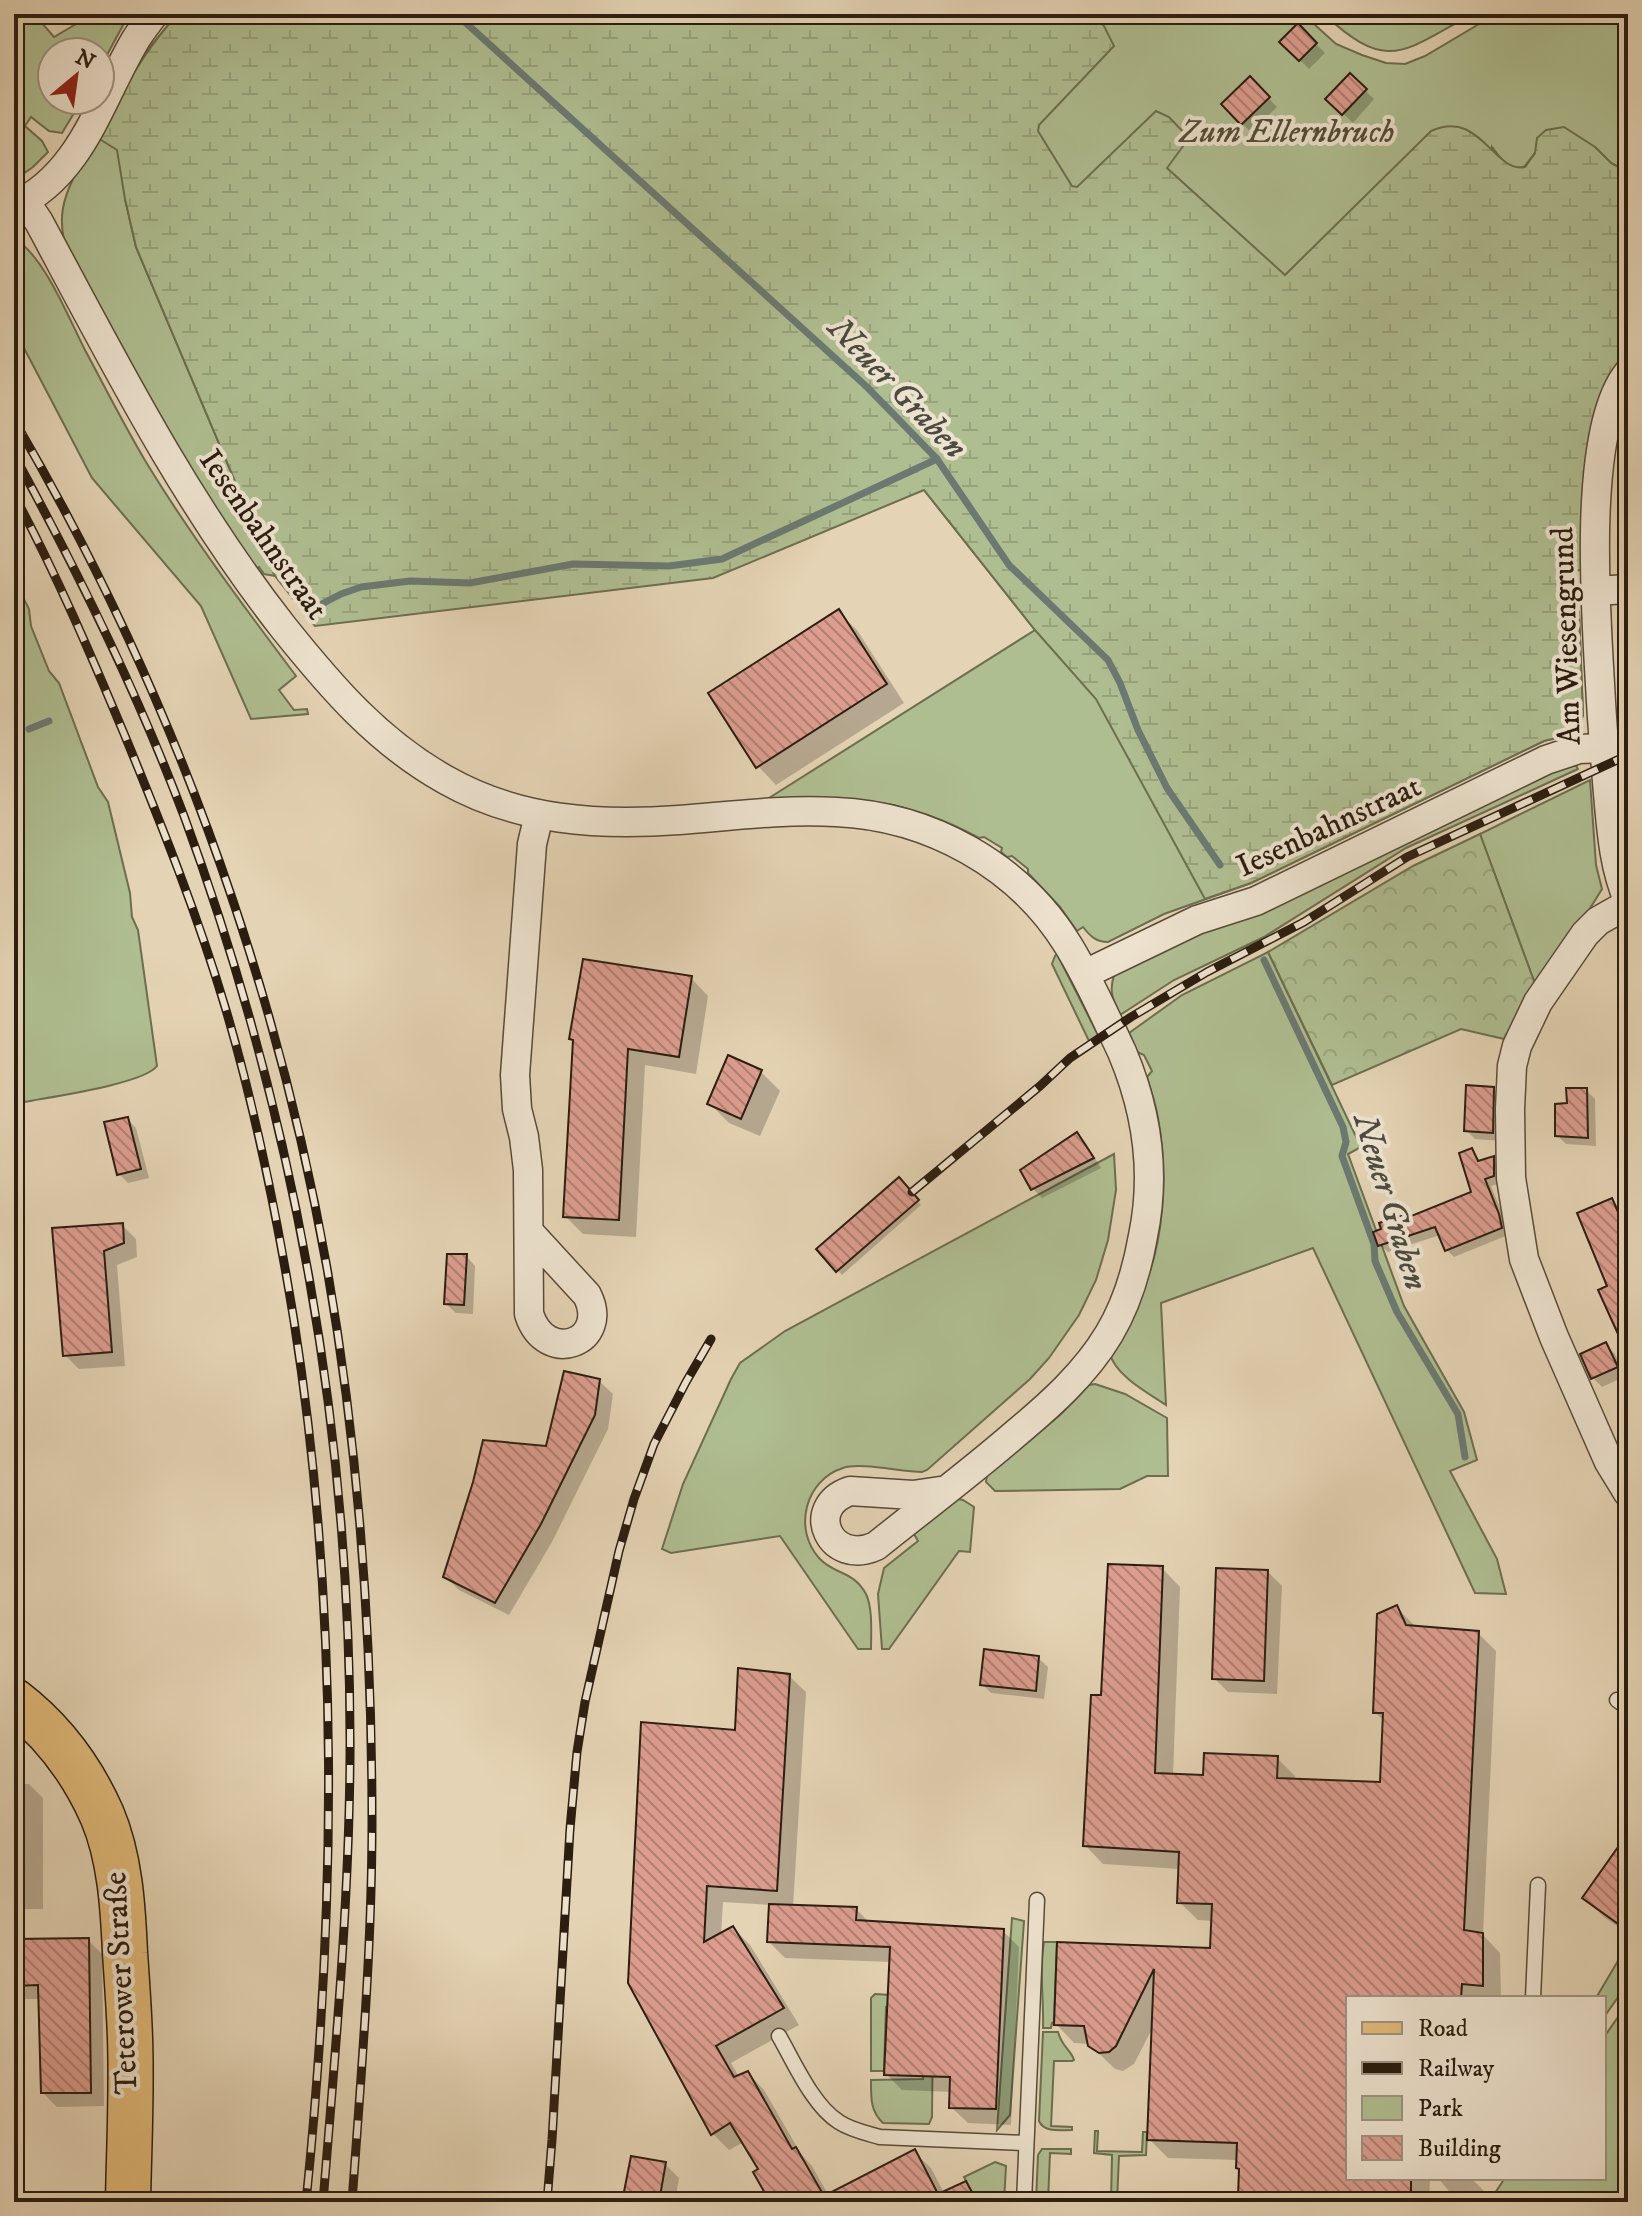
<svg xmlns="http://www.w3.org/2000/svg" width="1642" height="2216" font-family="'IM FELL DW Pica',serif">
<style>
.green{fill:#afbe91;stroke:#6d6e50;stroke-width:2}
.forest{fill:url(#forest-crowns);stroke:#6d6e50;stroke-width:2}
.wetland{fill:url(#wetland-marsh);stroke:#6d6e50;stroke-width:2}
.shadow{fill:#0003}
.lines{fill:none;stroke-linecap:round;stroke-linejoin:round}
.stream{stroke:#6b7972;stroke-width:7}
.building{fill:url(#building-back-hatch);stroke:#2b1d10;stroke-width:2}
.service-casing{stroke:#594a39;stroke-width:17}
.minor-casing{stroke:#594a39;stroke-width:31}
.primary-casing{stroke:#2b1d10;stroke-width:47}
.service{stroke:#ede2ce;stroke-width:14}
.minor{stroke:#ede2ce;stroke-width:28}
.primary{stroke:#e2ba7a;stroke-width:44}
.rail-casing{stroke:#2b1d10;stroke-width:9}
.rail{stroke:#ede2ce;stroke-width:6;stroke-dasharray:18;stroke-linecap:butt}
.labels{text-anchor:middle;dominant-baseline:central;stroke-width:8;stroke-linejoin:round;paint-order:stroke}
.park-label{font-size:32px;font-style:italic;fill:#534d37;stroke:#ede2ce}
.street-label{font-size:32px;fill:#2b1d10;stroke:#ede2ce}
.water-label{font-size:34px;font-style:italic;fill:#4b4b41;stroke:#ede2ce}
</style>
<defs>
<pattern id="forest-crowns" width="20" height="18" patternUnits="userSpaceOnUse" patternTransform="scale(2)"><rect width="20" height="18" fill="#afbe91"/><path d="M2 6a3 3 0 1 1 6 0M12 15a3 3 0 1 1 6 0" fill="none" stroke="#97a37c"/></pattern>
<pattern id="wetland-marsh" width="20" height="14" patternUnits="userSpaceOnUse" patternTransform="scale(2)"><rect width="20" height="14" fill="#afbe91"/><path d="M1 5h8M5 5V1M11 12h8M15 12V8" fill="none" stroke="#97a37c"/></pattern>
<pattern id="building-back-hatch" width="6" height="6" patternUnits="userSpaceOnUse" patternTransform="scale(2)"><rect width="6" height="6" fill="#dc9d8f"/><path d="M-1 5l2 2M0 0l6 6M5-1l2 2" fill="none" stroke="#b37f73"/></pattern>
</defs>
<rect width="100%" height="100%" fill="#e4d3b4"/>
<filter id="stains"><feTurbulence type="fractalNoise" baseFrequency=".0025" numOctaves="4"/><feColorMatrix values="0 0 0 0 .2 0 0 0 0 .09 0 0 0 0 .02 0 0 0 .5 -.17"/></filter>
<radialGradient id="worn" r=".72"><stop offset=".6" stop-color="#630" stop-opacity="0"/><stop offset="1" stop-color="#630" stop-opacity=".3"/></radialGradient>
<g class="green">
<path d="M14,14H34L54,37L93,14H129L100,68V52H52V100H82L62,133L49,131L31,117L25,126L42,141L48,152L33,167L14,180Z"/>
<path d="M178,14L125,199L136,247L275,576L264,574L259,567L255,569L158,418L64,240C59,217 63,200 73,179L148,49Z"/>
<path d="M486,14H1303L1336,44L1362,55L1386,63L1405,64L1425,56L1496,14H1628V166L1622,169L1611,163L1595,147L1535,153L1524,167C1508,171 1501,159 1492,147L1443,646L1579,612L1583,715C1577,737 1564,736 1544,741L1251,883L1164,914L1108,942C1096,942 1090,936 1083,927L1077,931L1060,907L1028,873V869L1012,856L1007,857L1001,852L1002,848L984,837L979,838C908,799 848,794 769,801V798L1035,630L924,490Z"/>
<path d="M1324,14H1473C1405,49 1390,76 1324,14Z"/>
<path d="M14,238C45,257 68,317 85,350C106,389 126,429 149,467C194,540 245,608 296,676L279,690L294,710L307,709L308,714L251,719L201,606L92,478L14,329Z"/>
<path d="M14,580L29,609L31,626L49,671L59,683L98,787L108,802L130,893L132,917L138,930L157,1066C143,1085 41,1098 14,1104Z"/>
<path d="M1573,761L1578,769L1406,848L1264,937L1174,980L1120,1015C1113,1000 1108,990 1115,973Z"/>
<path d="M1590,780L1596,865L1602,889L1538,992L1480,834Z"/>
<path d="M1268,952L1361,1147L1348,1154L1404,1306L1464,1412L1477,1460L1450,1471L1497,1559L1506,1594L1475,1593L1313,1248L1161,1303L1166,1405C1148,1393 1116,1376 1110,1354C1120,1336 1130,1318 1139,1300C1164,1246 1169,1177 1158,1118C1156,1105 1151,1091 1147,1077L1152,1071L1144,1055L1137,1052L1129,1033L1182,995Z"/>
<path d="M1057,954L1098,1035L1089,1041L1052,964L1055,956Z"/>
<path d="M1114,1154L1116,1190L1108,1240L1096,1280L1079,1315L1049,1358L1030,1379L927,1470L922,1472C901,1472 861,1462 843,1468C805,1480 793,1529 819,1558C834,1575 853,1570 866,1594C873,1609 871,1633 871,1649H858L780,1536L671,1553L662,1549L683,1484L731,1379L740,1363L785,1331Z"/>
<path d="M1095,1384L1125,1394L1167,1418L1168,1476H1147L1120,1489L995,1491L986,1482L987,1475L1060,1415L1089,1385Z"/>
<path d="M958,1499L963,1500L974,1507L970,1552L959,1551L889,1649H882L878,1594L884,1568L918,1541L914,1534Z"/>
<path d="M1012,1918L1024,1921L1010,2115L997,2130Z"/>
<path d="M1044,1942H1057L1054,2022L1052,2023L1051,2028H1043C1044,1999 1039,1971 1044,1942Z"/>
<path d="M1628,1944V1983L1604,2017V1998H1596Z"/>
<path d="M875,1994L922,1997L933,2020L932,2117L929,2124L883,2123C870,2111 871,2097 871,2080L923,2079L926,2009L886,2007L884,2071H871V1998Z"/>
<path d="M1628,2003V2202H1489L1505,2178H1604V2037Z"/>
<path d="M1043,2032H1058C1062,2047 1071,2050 1074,2060L1072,2061H1054L1051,2126L1072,2127V2130C1061,2130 1044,2133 1039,2121Z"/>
<path d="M1095,2131H1098L1097,2151L1142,2152L1143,2132H1147L1146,2155L1119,2156L1117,2202H1111L1112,2155L1094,2153Z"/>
<path d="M1042,2149H1071V2154L1050,2153L1048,2202H1036L1038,2155Z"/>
<path d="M995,2162L1006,2166L1004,2202H977L964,2177Z"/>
</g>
<path class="forest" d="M1480,834L1538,992L1513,1041L1461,1029L1332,1085L1268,952L1413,866Z"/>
<path class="wetland" d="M178,14H1092L1104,26L1114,46L1039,125L1038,131L1072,186L1077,187L1156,111L1169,117L1189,138L1167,168L1285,275L1431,131C1480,108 1494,174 1525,167L1535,153L1537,138L1546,130L1564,127L1595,147L1611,163L1622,169L1628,166V358L1617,372L1581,570L1565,571L1564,612H1579L1583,715C1577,737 1564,736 1544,741L1251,883L1205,899L1096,699L1035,630L924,490L713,578L315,626L275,576L136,247L125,199L117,150L98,138C121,94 143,51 178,14Z"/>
<g class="shadow">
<path d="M1298,26L1325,53L1309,69L1282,42Z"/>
<path d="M1350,76L1374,99L1353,123L1328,99Z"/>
<path d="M1250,79L1277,107L1251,132L1223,104Z"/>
<path d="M838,612L857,630L904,703L776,785L758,766Z"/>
<path d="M691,978L708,996L696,1074L645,1065L636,1237L583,1234L565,1216L575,1042L571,1038Z"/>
<path d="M729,1058L761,1072L780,1091L760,1136L729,1123L710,1104Z"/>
<path d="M1493,1089L1502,1098V1141L1475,1139L1466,1130Z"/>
<path d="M1586,1090L1595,1099L1596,1146L1566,1144L1557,1135L1569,1105Z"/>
<path d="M127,1119L136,1128L149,1178L128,1183L119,1174Z"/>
<path d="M1077,1134L1086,1143L1101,1168L1042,1198L1033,1189L1023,1171Z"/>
<path d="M1472,1150L1481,1162L1493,1159L1500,1166L1501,1183L1491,1186L1506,1223L1508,1235L1454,1257L1447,1250L1440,1235L1388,1252L1380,1245L1410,1219L1474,1193Z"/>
<path d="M898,1179L921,1205L842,1275L819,1250Z"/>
<path d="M1612,1200L1621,1209L1628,1226V1334L1610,1287Z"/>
<path d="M122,1225L136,1239L137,1257L117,1265L125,1366L79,1369L65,1355L55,1230Z"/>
<path d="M466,1256L475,1266L473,1314L456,1313L446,1304Z"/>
<path d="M1606,1345L1615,1354L1626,1376L1602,1387L1593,1378Z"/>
<path d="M599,1381L613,1394L608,1429L552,1542L509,1615L459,1590L445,1576Z"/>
<path d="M1162,1568L1180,1587L1173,1775L1205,1777L1277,1758L1295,1776V1781L1382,1784L1385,1722L1375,1712L1396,1607L1415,1626L1478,1633L1496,1651L1483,1935L1500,1953L1501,1998H1348V2178H1430L1429,2202H1246L1240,2196L1241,2171L1238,2160L1168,2158L1149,2139L1154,2025L1134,2064L1123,2071L1115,2069L1089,2044L1074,2043L1056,2024L1059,1944L1211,1950L1213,1921L1198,1920L1179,1902L1180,1869L1103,1864L1085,1845L1103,1698Z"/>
<path d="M1268,1572L1282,1586L1277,1694L1228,1692L1214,1678Z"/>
<path d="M1038,1658L1048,1667L1044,1699L991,1693L982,1684Z"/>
<path d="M789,1676L806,1692L793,1907L856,1909L870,1923L1003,1931L1019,1947L1011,2125L968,2123L951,2107L952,2092L902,2090L886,2074L891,1962L785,1958L769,1942L771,1905L723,1902L721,1935L733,1928L750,1945L799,2025L731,2063L739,2077L748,2073L764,2090L801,2154L812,2166L829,2196L914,2152L931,2168L944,2193L966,2183L983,2202H772L761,2170L744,2142L729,2150L713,2134L630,1982L736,1732Z"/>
<path d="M14,1784H29L43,1798V1909H14Z"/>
<path d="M1628,1837V1934L1604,1917L1585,1898Z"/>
<path d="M88,1940L102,1954L104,2106L57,2107L43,2093L41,1999H14V1941Z"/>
<path d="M665,2164L679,2178L675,2202H624Z"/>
<path d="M1438,2178H1471L1485,2192L1483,2202H1458Z"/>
</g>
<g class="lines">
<g class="stream">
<path d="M456,14L867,387L937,459L1009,565L1108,660L1120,683L1138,730L1167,788L1220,865"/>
<path d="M318,606L341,594L361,587L410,581L470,583L573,564L669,566L722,559L937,459"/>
<path d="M29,729L49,721"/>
<path d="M1264,960L1343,1127L1346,1142L1342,1156L1374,1244L1375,1261L1397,1312L1458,1414L1465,1457"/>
</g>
</g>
<g class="building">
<path d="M1298,23L1317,43L1299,61L1279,42Z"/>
<path d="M1350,73L1367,89L1342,115L1325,99Z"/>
<path d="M1250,76L1270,97L1241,125L1221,104Z"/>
<path d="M839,609L887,684L756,768L708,693Z"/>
<path d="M583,959L692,976L679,1057L628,1049L619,1220L563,1217L573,1040L569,1039Z"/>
<path d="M728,1055L762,1070L741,1119L707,1104Z"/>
<path d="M1466,1085L1494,1087L1493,1133L1464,1131Z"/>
<path d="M1566,1088H1587L1588,1138L1555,1136V1104L1567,1103Z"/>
<path d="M128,1117L141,1169L117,1175L104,1122Z"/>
<path d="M1077,1132L1094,1158L1031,1190L1020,1170Z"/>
<path d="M1472,1148L1478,1161L1494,1156V1176L1485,1179L1499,1214L1502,1228L1445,1251L1435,1227L1378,1246L1373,1232L1381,1229L1379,1223L1408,1214L1409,1217L1471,1192L1459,1153Z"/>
<path d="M899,1177L919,1200L836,1272L816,1249Z"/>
<path d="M1612,1198L1628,1235V1356L1598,1290L1607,1286L1577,1213Z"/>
<path d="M123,1223L124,1243L104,1251L112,1352L63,1356L52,1228Z"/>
<path d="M447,1254H467L464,1305L444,1304Z"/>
<path d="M1606,1342L1618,1367L1591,1379L1580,1354Z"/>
<path d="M564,1371L600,1379L595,1415L541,1524L495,1603L443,1577L473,1482L483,1440L546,1446Z"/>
<path d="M1108,1564L1163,1566L1155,1773L1203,1775L1204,1753L1278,1756L1277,1778L1380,1782L1383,1713H1373L1377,1614L1397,1605L1406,1625L1479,1631L1464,1930L1483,1933V1986L1462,1984L1461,1998H1348V2178H1411V2202L1238,2197L1239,2169L1236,2168L1237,2143L1147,2140L1154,1969L1116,2046L1109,2052L1099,2053L1088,2046L1084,2026L1054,2025L1057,1942L1210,1948L1212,1904L1177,1903L1179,1852L1083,1846L1091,1695H1101Z"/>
<path d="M1216,1568L1268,1570L1264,1681L1212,1679Z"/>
<path d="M984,1649L1039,1656L1036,1691L980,1685Z"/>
<path d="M738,1668L790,1674L777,1891L707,1886L704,1942L733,1926L784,2008L716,2046L734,2077L748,2071L792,2149L796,2147L824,2196L915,2149L938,2194L966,2181L977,2202H770L753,2172L758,2169L730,2123L711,2135L628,1983L641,1722L735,1730Z"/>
<path d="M1628,1833V1931L1582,1898Z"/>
<path d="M769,1904L857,1907L856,1920L1004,1929L996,2109L949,2108L950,2077L884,2075L890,1947L767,1942Z"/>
<path d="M89,1938L91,2093H41L38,1985L14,1986V1939Z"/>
<path d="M631,2156L666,2162L659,2202H622Z"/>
</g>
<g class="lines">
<g class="service-casing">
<g id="service">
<path d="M1617,1700L1628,1708"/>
<path d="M1533,1998L1538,1885"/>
<path d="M779,2036C794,2062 813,2106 839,2122C851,2130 866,2133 880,2137L1025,2143"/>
<path d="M1024,2202L1037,1900"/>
</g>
</g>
<g class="minor-casing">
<g id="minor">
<path d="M25,201L39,222C114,362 185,502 283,627C331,687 378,742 446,780C518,821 599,826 679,820C731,816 784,809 836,812C929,816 1019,865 1068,945C1089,979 1105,1016 1122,1052C1147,1111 1156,1173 1143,1236C1137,1270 1127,1304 1109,1334C1085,1374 1050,1405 1014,1435C969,1474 922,1509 876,1546C830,1567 803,1507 850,1491L913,1495L947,1490"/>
<path d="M14,206C82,175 100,99 136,39C141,31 148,22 154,14"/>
<path d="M1628,373C1580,432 1597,625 1601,702C1603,736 1606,770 1609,805C1612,838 1615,869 1628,900"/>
<path d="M1595,591L1628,589"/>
<path d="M1628,904L1598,921L1585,934L1538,1002L1517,1046L1512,1066L1510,1109L1511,1178L1524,1259L1554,1337L1609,1462L1628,1493"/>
<path d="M1085,974L1197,920L1256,901L1546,760L1579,749L1604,748"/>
<path d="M530,1233L587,1295C611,1342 546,1367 529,1314L528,1170L524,1137L517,1109L515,1075L532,844L539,815"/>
</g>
</g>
<g class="primary-casing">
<path id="primary" d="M14,1701C53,1731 82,1770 102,1815C120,1857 123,1907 125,1953C127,1981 129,2009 130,2038C132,2092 129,2147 128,2202"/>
</g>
<use href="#service" class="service"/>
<use href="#minor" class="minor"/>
<use href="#primary" class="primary"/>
<g class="rail-casing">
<g id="rail">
<path d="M14,420C167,681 274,970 327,1268C359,1451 372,1637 372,1822C372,1949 361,2076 352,2202"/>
<path d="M14,455C78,572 137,691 184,816C295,1117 352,1437 350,1758C349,1906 335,2054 323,2202"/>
<path d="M14,495C56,573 91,655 125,736C162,826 198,916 226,1010C256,1112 277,1216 294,1321C340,1615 336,1906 306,2202"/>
<path d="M912,1192L1040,1086L1070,1058L1131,1017L1207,972L1304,922L1407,857L1628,755"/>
<path d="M547,2202L552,2140L570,1829L577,1752L585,1702L619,1551L634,1499L654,1444L686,1382L711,1339"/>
</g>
</g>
<use href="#rail" class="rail"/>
</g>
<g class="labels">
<g class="park-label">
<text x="1287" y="133">Zum Ellernbruch</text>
</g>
<g class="street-label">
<text transform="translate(263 535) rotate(55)">Iesenbahnstraat</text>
<text transform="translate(1567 636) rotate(-92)">Am Wiesengrund</text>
<text transform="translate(1329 827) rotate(-25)">Iesenbahnstraat</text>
<text transform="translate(122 1983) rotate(-93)">Teterower Straße</text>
</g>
<g class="water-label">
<text transform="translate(897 388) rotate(46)">Neuer Graben</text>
<text transform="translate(1390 1202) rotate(73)">Neuer Graben</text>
</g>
</g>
<rect width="1642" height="2216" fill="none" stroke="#e4d3b4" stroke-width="48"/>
<rect x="16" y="16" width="1610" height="2184" fill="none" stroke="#2b1d10" stroke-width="4"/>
<rect x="24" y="24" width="1594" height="2168" fill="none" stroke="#2b1d10" stroke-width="2"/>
<rect x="1346" y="1996" width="260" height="184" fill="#ede2ce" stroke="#9f9382" stroke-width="2"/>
<rect x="1362" y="2022" width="40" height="12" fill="#e2ba7a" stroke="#9f9382" stroke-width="2"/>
<text x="1418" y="2036" font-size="24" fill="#2b1d10">Road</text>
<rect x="1362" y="2062" width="40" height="12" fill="#2b1d10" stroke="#9f9382" stroke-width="2"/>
<text x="1418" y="2076" font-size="24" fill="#2b1d10">Railway</text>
<rect x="1362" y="2096" width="40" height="24" fill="#afbe91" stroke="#9f9382" stroke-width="2"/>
<text x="1418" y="2116" font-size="24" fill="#2b1d10">Park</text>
<rect x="1362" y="2136" width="40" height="24" fill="url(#building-back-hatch)" stroke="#9f9382" stroke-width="2"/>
<text x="1418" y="2156" font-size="24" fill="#2b1d10">Building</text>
<g transform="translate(76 76) rotate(29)"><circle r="38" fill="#ede2ce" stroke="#9f9382" stroke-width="2"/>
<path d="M0-6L14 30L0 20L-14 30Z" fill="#8f2418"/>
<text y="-12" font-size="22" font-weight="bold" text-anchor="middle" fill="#2b1d10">N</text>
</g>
<rect width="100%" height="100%" filter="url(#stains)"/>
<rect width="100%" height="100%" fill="url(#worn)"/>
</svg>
